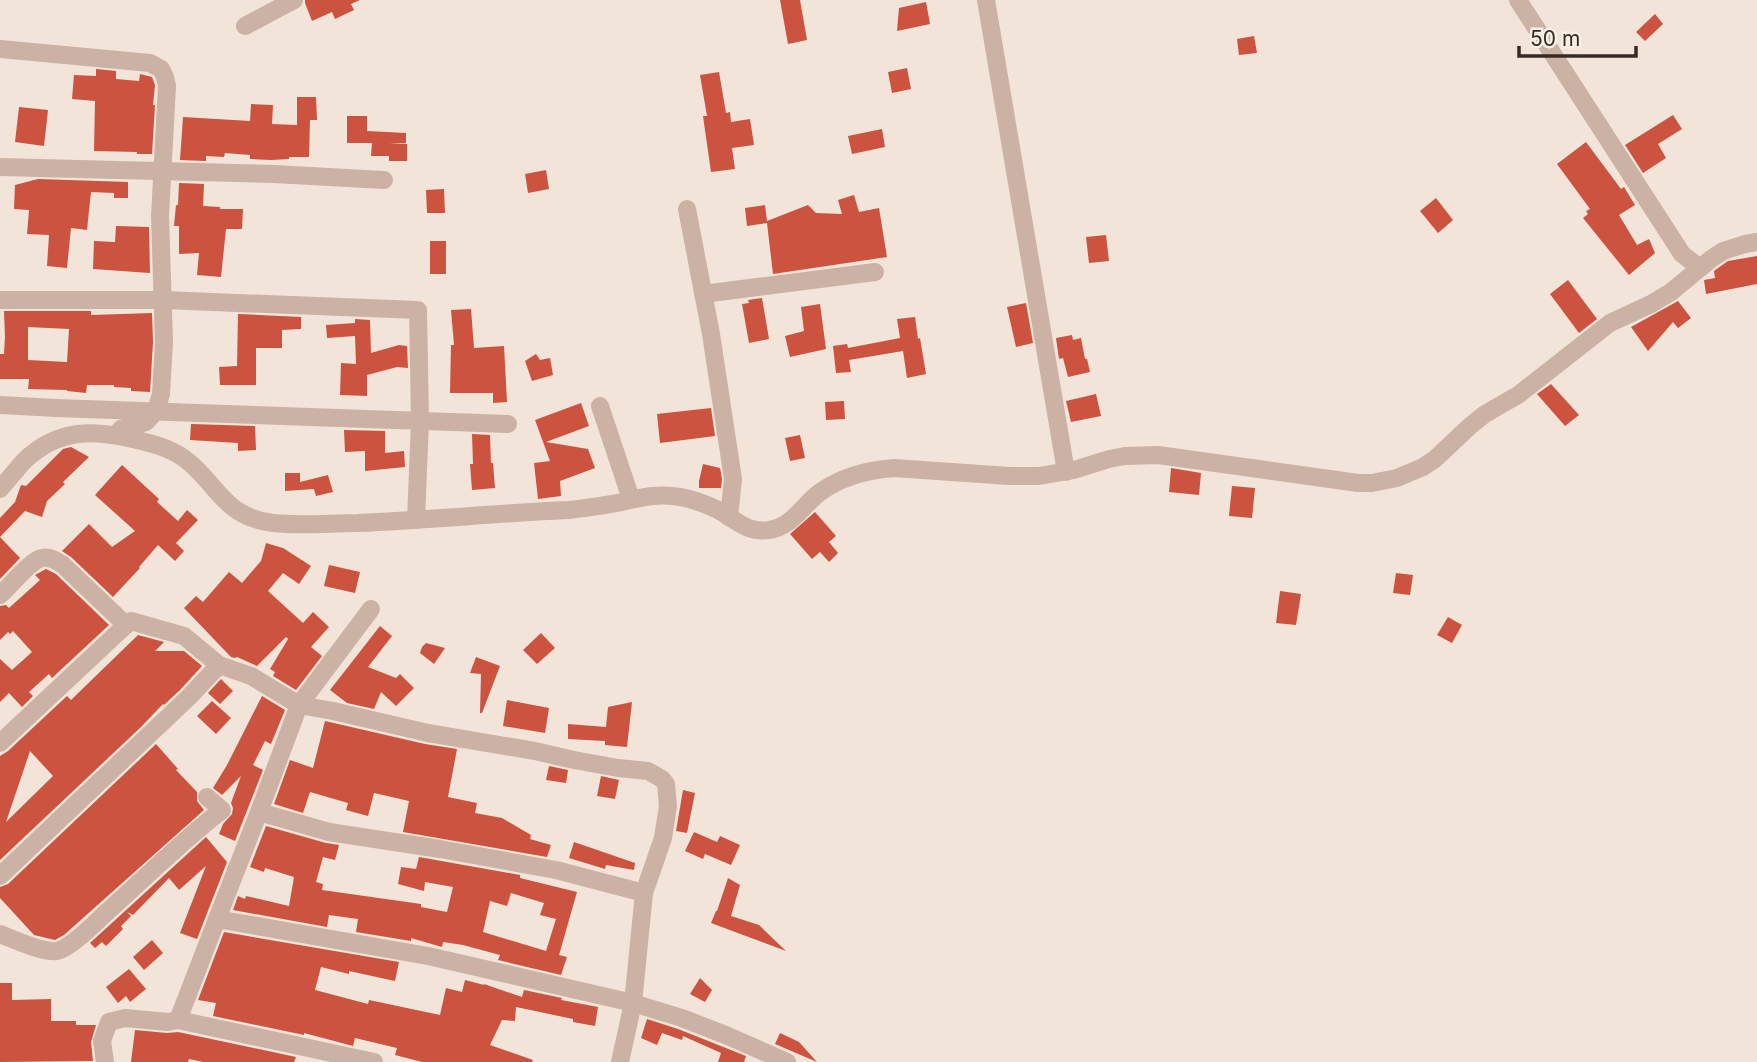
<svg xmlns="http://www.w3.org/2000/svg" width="1757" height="1062" font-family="Inter,sans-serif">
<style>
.building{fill:#cb533f;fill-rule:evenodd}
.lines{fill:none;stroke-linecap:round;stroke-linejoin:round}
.street{stroke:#cbb2a5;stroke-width:18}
</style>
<rect width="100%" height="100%" fill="#f2e4d9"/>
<g class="building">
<path d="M305,0H360L351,4L354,10L335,19L332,12L312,21L305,3Z"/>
<path d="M780,0H800L807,40L788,44Z"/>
<path d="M926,2L930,24L897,31L899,8Z"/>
<path d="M1655,14L1663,24L1645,41L1636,32Z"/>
<path d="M1254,36L1257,53L1239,55L1237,39Z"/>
<path d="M907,68L911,89L892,93L888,72Z"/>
<path d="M96,69L116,71V79L139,81L140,74L152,77L155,85L153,105H155L152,154H137V152L94,151L95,101L72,99L74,75L96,76Z"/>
<path d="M719,72L726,113L730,112L731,122L750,119L754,145L732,148L735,169L711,172L703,116H707L700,75Z"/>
<path d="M297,97H316L317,120H310L309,157H289V159L271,160L250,159V155L225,153L224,157L206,156V161L180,160L183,117L250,121L251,104L273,105L272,124L297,125Z"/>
<path d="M19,107L48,110L44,146L15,142Z"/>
<path d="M1673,115L1682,129L1658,144L1666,158L1643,173L1625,145Z"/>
<path d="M347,116H367V131L406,133V143L389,144H407V161H389V156H371L372,143H347Z"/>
<path d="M882,129L885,147L852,154L848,136Z"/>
<path d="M1586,142L1621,189L1624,187L1635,205L1619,215L1637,245L1649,239L1655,253L1629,275L1583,218L1588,214L1586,211L1590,209L1557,164Z"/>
<path d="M546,170L549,189L528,193L525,174Z"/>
<path d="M38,179L128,182V198H114V193L91,192L87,230L71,228L67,268L47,266L49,235L27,234L29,210L14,209L15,185Z"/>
<path d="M179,183L204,184L203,206L220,207V209H243L242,229H226L221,277L197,275L199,253L179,254V226H174L176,205H178Z"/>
<path d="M444,189L445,213H427L426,190Z"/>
<path d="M854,195L859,212L879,208L887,257L773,274L767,223L747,226L745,208L765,205L767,221L808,205L816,213L842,214L838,200Z"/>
<path d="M1436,198L1453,220L1438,233L1420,211Z"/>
<path d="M116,226L149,227L150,273L93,269L94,241L115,242Z"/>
<path d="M1106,235L1109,261L1089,263L1086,237Z"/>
<rect x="430" y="241" width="16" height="33"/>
<path d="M1757,256V284L1706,294L1704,280L1715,278L1714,271L1718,268L1728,261Z"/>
<path d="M1568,280L1597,319L1579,333L1550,294Z"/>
<path d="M762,298L769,339L749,343L742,304L749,303L748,300Z"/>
<path d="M1678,301L1691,318L1678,328L1673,322L1648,351L1631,327Z"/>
<path d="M1026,303L1033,343L1016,347L1007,307Z"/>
<path d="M820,304L826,349L790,357L785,336L804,331L801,307Z"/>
<path d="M471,309L474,348L504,346L507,402L493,403V393H450L451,345H454L451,310Z"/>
<path d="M4,311H91V315L152,313L153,342L150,392L131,391V388L114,387V385H87L86,393L67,391V390L28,389L29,379H0V354H4L5,337ZM28,327L69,329L67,362L28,360Z"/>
<path d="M238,314L301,317V329L282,330V348H256V385H220L219,367L237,366Z"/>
<path d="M915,317L918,339L920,338L926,374L907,378L903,351L849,360L851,372L836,373L833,346L847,344L848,348L900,338L897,319Z"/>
<path d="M355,319L370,320L371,353L399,345L407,346L408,368L397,367L367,375V396L340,395L341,363L356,364L355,336L327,338L326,325L355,323Z"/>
<path d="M1072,335L1073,340L1081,338L1085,359H1087L1090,372L1068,377L1063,358L1059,359L1056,338Z"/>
<path d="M536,354L540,360L550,358L553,375L532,381L525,361Z"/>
<path d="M1551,384L1579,415L1565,426L1537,394Z"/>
<path d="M1096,394L1101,416L1071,422L1066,401Z"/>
<path d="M844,401L845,419L826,420L825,402Z"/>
<path d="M581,403L589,426L546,442L588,449L595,468L560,481L561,496L538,499L534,463L550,461L535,420Z"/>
<path d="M711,408L715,436L660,443L657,414Z"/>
<path d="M191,424L255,426L256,450L238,451V443L190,440Z"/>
<path d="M344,430L385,431V453L404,451L405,467L365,471V451L345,452Z"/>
<path d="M472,434L490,435L491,463H493L495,488L472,490L470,464H473Z"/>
<path d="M800,435L805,458L790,461L785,438Z"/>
<path d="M71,447L89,457L63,482L65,484L47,501L42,517L25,511L0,537V518L15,502L21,485L26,486L63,449Z"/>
<path d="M703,464L720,468L722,479L721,488H699V481Z"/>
<path d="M122,465L159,499L157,502L178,521L187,510L198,520L176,543L184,551L175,561L158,545L139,567L140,568L113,597L71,557L62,551L89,524L112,547L135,531L95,495Z"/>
<path d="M1171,468L1201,473L1199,495L1169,492Z"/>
<path d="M285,473H300V482L328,475L333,492L316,496L314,489L285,491Z"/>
<path d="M1232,486L1255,488L1252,518L1229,516Z"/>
<path d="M815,512L836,536L829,542L838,553L829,562L820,552L812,559L790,534Z"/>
<path d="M0,537L20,558L0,579Z"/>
<path d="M266,543L283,548L311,566L299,584L283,573L268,591L303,623L313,612L329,627L311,647L322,656L296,690L273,676L275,672L270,669L288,639L286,637L257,666L237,657L235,658L231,657L184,608L196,596L203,602L229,572L242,583L261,561Z"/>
<path d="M329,565L360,572L355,593L324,586Z"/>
<path d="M46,569L56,574L109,625L52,678L49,674L29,692L33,696L22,707L9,693L0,702V659L12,670L32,652L13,631L10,634L8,632L0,640V606L6,605L9,608L40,580L35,575Z"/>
<path d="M1396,573L1413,575L1410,595L1393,593Z"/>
<path d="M1280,591L1301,594L1296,625L1276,623Z"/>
<path d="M1448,617L1462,625L1452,643L1437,635Z"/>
<path d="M380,626L392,636L368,667L396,678L400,674L414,688L396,706L381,692L374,709L347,703L330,690Z"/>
<path d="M541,633L555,648L537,664L523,650Z"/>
<path d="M138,635L164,642L155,651H184L202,666L181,689L164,705L163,704L141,727L0,860V756L8,751L67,696L71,700ZM30,751L53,776L6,822Z"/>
<path d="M426,643L445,648L434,664L420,653L422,647Z"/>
<path d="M476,657L500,666L482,713H480L481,674L470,673Z"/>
<path d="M221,679L233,691L220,704L208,693Z"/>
<path d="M262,696L285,710L271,744L265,741L253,765L263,770L235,841L219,834L223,824L232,814L233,808L231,803L241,776L222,795L213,788L227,765Z"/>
<path d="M507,700L549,708L545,733L503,726Z"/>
<path d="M212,701L231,718L216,734L197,716Z"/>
<path d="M632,702L627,747L605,745V741L568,739V724L606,727L608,707Z"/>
<path d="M325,721L425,744L457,749L448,797L477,803L475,813L502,818L531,835L530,839L551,845L547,857L403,832L409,801L374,793L368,816L346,810L348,803L310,792L303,813L274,804L290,760L313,768Z"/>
<path d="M156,744L178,769L176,770L197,792V801L204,810L64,935L55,940L34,935L0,898V887L8,884Z"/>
<path d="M549,766L568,770L566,783L546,780Z"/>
<path d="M601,776L619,780L615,799L597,796Z"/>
<path d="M683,790L695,793L687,833L676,831Z"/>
<path d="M266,826L326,843L339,845L335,860L323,857L316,882L323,884L322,890L421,904V907L447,912L453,887L425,882L424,891L398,884L401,867L416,869L419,857L520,875V878L577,892L559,955L567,957L561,975L498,960L500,955L463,945L443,942L442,947L411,938V941L356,932L358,919L329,915L327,927L233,910L238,896L245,899L246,896L289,906L294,877L265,868L264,872L250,867ZM511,893L544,903L540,915L556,919L546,951L483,932L490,901L507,906Z"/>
<path d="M694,832L717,842L720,836L740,845L731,865L705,854L703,859L685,851Z"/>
<path d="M206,837L227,862L197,939L180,933L206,866L179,890L169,878L133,915L127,912L131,916L121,926L123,929L106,946L102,942L95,948L90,943Z"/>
<path d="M574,842L635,863L634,870L606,865L605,869L569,858Z"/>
<path d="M728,878L740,885L731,916L759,925L786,951L711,923L716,911H717Z"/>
<path d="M224,932L399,962L395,981L349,971V974L321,967L315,990L368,1004L369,1000L440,1015L446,988L462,992L465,980L484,985V984L522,997L524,990L562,998L561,1000L598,1007L595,1026L573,1022V1019L516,1007L515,1021L502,1020L490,1045L533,1060L532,1062H422L395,1055L397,1048L355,1038L353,1046L304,1033V1035L213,1016L216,1003L198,1000Z"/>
<path d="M152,940L163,953L144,970L133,957Z"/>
<path d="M129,969L146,989L130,1002L126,996L118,1003L106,987Z"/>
<path d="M700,978L712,990L705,1002L690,994Z"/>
<path d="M0,983H12V1000L51,999V1021H76V1025H96L91,1042L93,1061L0,1062Z"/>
<path d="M647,1019L678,1029L746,1056L744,1062H718L721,1053L683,1036L682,1040L662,1033L657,1045L641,1038Z"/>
<path d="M135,1030L167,1033L178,1032L296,1057L294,1062H203L189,1059L188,1062H131Z"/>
<path d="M780,1033L799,1042L817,1062L775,1044Z"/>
</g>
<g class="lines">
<g class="street">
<path d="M986,0L1066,472"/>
<path d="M1518,0L1682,254L1700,268"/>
<path d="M245,26L294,0"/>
<path d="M0,49L150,63L161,69L165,77L167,86L160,216L164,342L161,394L156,411L146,422L121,429L116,434"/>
<path d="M0,167L274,174L384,180"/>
<path d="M687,209L711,334L733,479L729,517"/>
<path d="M703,294L875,272"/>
<path d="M0,300H163L418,310L420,421L416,520"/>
<path d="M0,405L56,408L508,424"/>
<path d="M600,406L631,499"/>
<path d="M0,489C8,480 16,470 24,461C58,428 95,429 137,440C157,445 174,449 190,463C220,489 226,517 273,523C301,526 330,523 358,523C429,520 499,513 569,510C585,508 601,506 617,503C641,498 655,493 680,497C692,499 705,504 716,509C734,518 747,534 769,530C792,527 802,506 819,493C842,476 867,470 894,468L1009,476H1039L1074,470L1109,459L1125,456L1158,455L1358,483H1372L1397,478L1423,467L1435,459L1470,426L1485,414L1518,395L1610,323L1651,304L1671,292L1711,259L1723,251L1745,244L1757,242"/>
<path d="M0,595C11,586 29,561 42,558C50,556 57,561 63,565L126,625L131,621L184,636L219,665L251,676L299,705L333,711L428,733L535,751L574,760L618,768L648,771L662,779L666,784L668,806L663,838L644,893L633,1003L620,1062"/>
<path d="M371,609L299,705L259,812L329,832L440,849L556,870L644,893"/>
<path d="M0,743L126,625"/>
<path d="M0,876L189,697L219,665"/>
<path d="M217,919L259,812"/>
<path d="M0,934C13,939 43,953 57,951C71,948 97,921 108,911C145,878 183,840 222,810L207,797"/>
<path d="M178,1020L217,919L428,956L633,1003L682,1018L728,1036L787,1062"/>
<path d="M105,1062L102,1041L109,1022L125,1018L168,1022L178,1020L374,1062"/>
</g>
</g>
<path d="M1519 46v10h117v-10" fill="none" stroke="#362a26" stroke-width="3.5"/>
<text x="1530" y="46" font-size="21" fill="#362a26" stroke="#faefe5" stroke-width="5" paint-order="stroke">50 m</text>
</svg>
